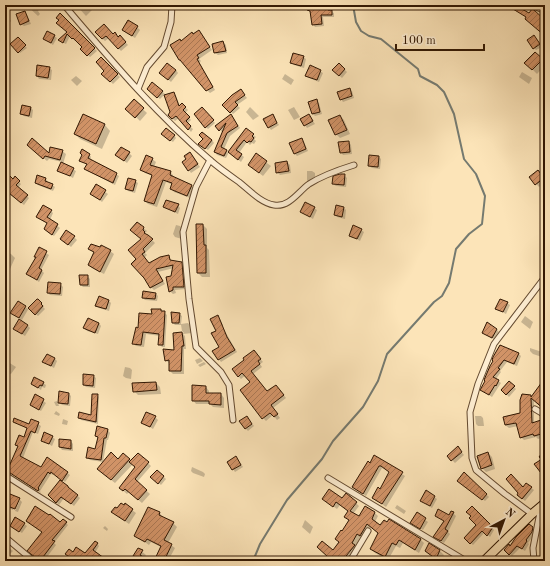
<svg xmlns="http://www.w3.org/2000/svg" width="550" height="566" font-family="'Old Standard TT',serif">
<style>
.shadow{fill:#0003}
.lines{fill:none;stroke-linecap:round;stroke-linejoin:round}
.stream{stroke:#757a70;stroke-width:2}
.building{fill:url(#building-hatch);stroke:#311702}
.street-casing{stroke:#644a30;stroke-width:7}
.primary-casing{stroke:#311702;stroke-width:10}
.street{stroke:#fdedd1;stroke-width:5}
.primary{stroke:#fce4b8;stroke-width:8}
</style>
<defs>
<pattern id="building-hatch" width="6" height="6" patternUnits="userSpaceOnUse"><rect width="6" height="6" fill="#d19367"/><path d="M-1 1l2-2M0 6l6-6M5 7l2-2" fill="none" stroke="#aa7753"/></pattern>
</defs>
<rect width="100%" height="100%" fill="#fce4b8"/>
<filter id="stains"><feTurbulence type="fractalNoise" baseFrequency=".005" numOctaves="4"/><feColorMatrix values="0 0 0 0 .2 0 0 0 0 .09 0 0 0 0 .02 0 0 0 .5 -.17"/></filter>
<radialGradient id="worn" r=".72"><stop offset=".6" stop-color="#630" stop-opacity="0"/><stop offset="1" stop-color="#630" stop-opacity=".3"/></radialGradient>
<g class="shadow">
<path d="M26,5H43L38,11L40,14L38,16Z"/>
<path d="M76,5H97L86,16Z"/>
<path d="M144,5H155L151,10Z"/>
<path d="M309,5H331L330,11L334,13V17H323L324,26L315,27L313,24L310,12L308,10Z"/>
<path d="M492,5H507V10H494L492,7Z"/>
<path d="M25,12L27,15L31,24L24,26L21,24Z"/>
<path d="M5,13L11,21L6,26L10,34L5,37Z"/>
<path d="M60,14L97,51L90,57L82,49L84,47L76,39L75,41L70,36L66,44L62,42L68,32L60,20Z"/>
<path d="M137,27L140,30L135,38L123,30Z"/>
<path d="M199,31L212,50L199,59L201,61L199,63L215,90L210,93L207,90L181,42Z"/>
<path d="M96,32L113,35L119,38L120,36L128,45L121,51L109,38L105,41Z"/>
<path d="M54,36L57,38L53,45L44,39Z"/>
<path d="M18,39L27,48L20,53L12,44Z"/>
<path d="M536,39L542,47L536,50L534,48Z"/>
<path d="M223,42L226,45L227,53L218,55L215,53Z"/>
<path d="M535,53L545,63V65L537,74L526,63Z"/>
<path d="M303,57L306,59L304,68L294,65L292,63Z"/>
<path d="M101,59L120,77L113,84L103,74L106,71Z"/>
<path d="M339,64L347,72L342,78L333,70Z"/>
<path d="M311,66L323,73L319,82L309,78L306,76Z"/>
<path d="M49,68L52,70L51,80L39,79L37,76Z"/>
<path d="M176,70L178,73L171,82L163,75Z"/>
<path d="M522,72L532,78L529,84L519,77Z"/>
<path d="M285,74L294,80L291,85L282,79Z"/>
<path d="M76,76L82,81L77,86L71,80Z"/>
<path d="M153,84L165,94L160,99L148,89Z"/>
<path d="M349,89L352,91L354,98L343,102L341,99Z"/>
<path d="M173,93L176,96L180,106L182,104L188,110L185,113L191,120L187,124L193,129L191,132L179,118L175,121L169,115L171,113Z"/>
<path d="M243,93L247,98L237,105L240,108L233,114L224,105Z"/>
<path d="M134,101L147,113L140,121L131,112Z"/>
<path d="M316,101L319,103L322,114L315,116L313,114L310,103Z"/>
<path d="M250,107L259,116L253,120L246,112Z"/>
<path d="M294,107L300,117L294,120L288,110Z"/>
<path d="M31,108L33,110L32,118L24,116L21,114Z"/>
<path d="M202,108L215,123L208,129L206,127Z"/>
<path d="M84,115L105,125L110,131L102,149L80,139L75,134Z"/>
<path d="M272,115L279,125L271,130L269,127Z"/>
<path d="M309,115L315,124L307,128L305,125Z"/>
<path d="M340,116L344,120L350,134L340,138L336,134Z"/>
<path d="M233,118L240,128L230,136L224,149L228,153L246,129L256,137L254,139L256,141L254,144L252,143L250,145L247,142L239,153L244,157L241,162L229,152L226,158L217,155L215,152L223,133L216,126Z"/>
<path d="M174,135L176,138L173,142L165,137Z"/>
<path d="M301,139L304,142L308,151L297,156L294,153Z"/>
<path d="M212,140L214,143L208,150L202,146Z"/>
<path d="M349,142L351,145L352,154L343,155L341,152Z"/>
<path d="M31,148L50,155L62,151L66,154L63,164L76,171L73,178L58,170L62,162L49,159L47,161Z"/>
<path d="M129,153L132,156L127,163L116,155Z"/>
<path d="M190,153L200,167L191,173L189,170L187,160Z"/>
<path d="M89,154L91,157L90,160L119,176L115,185L88,171L86,169L88,165L81,160Z"/>
<path d="M256,155L271,166L263,176L249,165Z"/>
<path d="M379,157L381,159L380,169L372,168L369,166Z"/>
<path d="M152,159L156,162L154,167L170,172L173,175V177L191,185L194,189L190,198L174,192L171,188L173,185L166,182L157,207L148,204L145,201L153,176L145,173L141,170Z"/>
<path d="M287,162L290,165L291,173L280,175L277,172Z"/>
<path d="M307,171H312L315,173V180L309,182L307,180Z"/>
<path d="M540,174L545,182L539,187L530,177Z"/>
<path d="M344,175L347,178L346,187L336,186L333,184Z"/>
<path d="M38,176L46,179L48,182V183L52,185L55,187L53,191L38,185L36,183Z"/>
<path d="M5,178L13,180L15,178L21,184L18,188L29,198L24,205L5,191Z"/>
<path d="M135,181L138,183L135,193L128,191L126,189Z"/>
<path d="M96,185L108,194L102,202L94,196Z"/>
<path d="M306,203L317,210L313,219L301,212Z"/>
<path d="M178,205L180,208L178,214L164,207Z"/>
<path d="M344,208L346,210L345,219L337,217L335,214Z"/>
<path d="M51,211L53,213L50,220L60,228L54,236L48,232V224L38,217Z"/>
<path d="M137,223L147,231L145,233L155,243L145,253L147,255L144,258L150,265L168,256L172,261L181,263L184,266L186,289L175,290L176,293L173,294L170,291L174,268L158,272L165,284L154,290L151,287L138,259L142,239Z"/>
<path d="M176,225L180,226L183,229L182,239L175,237L173,234Z"/>
<path d="M203,225L207,229V248L209,250L210,277H202L198,273Z"/>
<path d="M361,230L364,232L360,241L350,235Z"/>
<path d="M74,237L77,240L71,247L64,241Z"/>
<path d="M39,249L49,255L41,270L44,273L39,282L27,274L37,257Z"/>
<path d="M89,249L110,251L114,254L104,274L92,268L89,265L94,253Z"/>
<path d="M5,251L11,254L15,258L10,269L5,266Z"/>
<path d="M87,276L90,279V287H83L81,285Z"/>
<path d="M60,284L63,287L62,296L50,295L48,293Z"/>
<path d="M156,294L158,296L157,301L145,300L143,298Z"/>
<path d="M99,297L109,301L111,303L109,311L99,308L96,306Z"/>
<path d="M37,300L44,306L43,307L45,309L38,316L29,308L22,320L14,315L18,302L28,309Z"/>
<path d="M507,303L510,305L506,314L497,309Z"/>
<path d="M161,310L167,315L165,347H162L160,345V336L146,334L144,347L136,346L133,343L139,329L153,315Z"/>
<path d="M179,314L182,316L181,324L188,323L191,326L192,333L183,334L185,336L186,349H184V374H173L170,371L169,363L166,360L175,351L174,334L184,333L182,331L181,325H175L173,323Z"/>
<path d="M525,316L533,322L530,329L521,322Z"/>
<path d="M218,317L220,319L223,325L222,326L237,352L221,362L213,351L220,347L217,332Z"/>
<path d="M99,323L101,326L98,334L87,331L84,328Z"/>
<path d="M28,326L30,328L25,336L17,331Z"/>
<path d="M497,330L499,332L495,340L483,333Z"/>
<path d="M530,348L545,353V362L542,357L533,354L530,351Z"/>
<path d="M518,353L521,356L517,366L507,362L500,371L501,372L496,379L501,383L492,397L484,392L482,390L486,382L490,366Z"/>
<path d="M256,354L263,362L260,364L262,367L253,374L267,392L279,389L286,398L273,408L280,418L277,420L273,415L266,421L263,418L252,382L246,375L241,379L238,376Z"/>
<path d="M54,358L57,361L54,368L43,362Z"/>
<path d="M200,358L203,361L197,364L195,360Z"/>
<path d="M5,360L16,367L11,374L5,371Z"/>
<path d="M204,362L206,364L200,367L198,365Z"/>
<path d="M125,367L130,368L132,370L131,379L126,378L123,376Z"/>
<path d="M93,376L96,378L95,388L86,387L84,385Z"/>
<path d="M509,382L516,389L509,397L502,390Z"/>
<path d="M43,383L46,385L45,388L42,387L41,390L32,384Z"/>
<path d="M156,383L160,387L161,394L138,395L134,391Z"/>
<path d="M545,384V409L534,400V423L540,421L544,425L545,424V437L538,439L536,437L524,440L521,437L518,426L509,428L505,425L521,414V400L532,398Z"/>
<path d="M206,387L209,391V394H221L224,398V408L213,407L210,404H196L193,400Z"/>
<path d="M69,394L71,396L70,406L62,405L59,402Z"/>
<path d="M97,395L99,397L98,424L81,420L79,417L92,416Z"/>
<path d="M36,396L46,403L41,411L31,405Z"/>
<path d="M57,401L59,406H56L54,402Z"/>
<path d="M56,411L60,414L59,416L54,414Z"/>
<path d="M475,416H481L483,418L484,426H478L476,424Z"/>
<path d="M155,417L158,420L153,429L142,422Z"/>
<path d="M63,419L68,421L67,425L62,424Z"/>
<path d="M32,420L41,426L38,434L33,432L23,458L41,469L47,458L70,475L65,482L54,474L53,475L51,474L40,491L41,493L8,471L19,447L16,445L24,438L28,429L14,421L29,425Z"/>
<path d="M249,420L254,426L248,431L246,429Z"/>
<path d="M98,428L108,430L110,433L108,440H107L103,462L90,460L87,457L96,450L99,439L96,436Z"/>
<path d="M52,437L55,439L52,446L42,440Z"/>
<path d="M71,441L73,444V451L62,450L60,447Z"/>
<path d="M458,448L464,455L455,463L448,456Z"/>
<path d="M545,450V474L544,475L536,464L543,460Z"/>
<path d="M488,453L492,457L495,469L486,472L482,468Z"/>
<path d="M123,455L131,462L148,463L151,466L137,482L150,494L142,503L129,492L127,494L120,488L137,468L133,464L115,483L102,473Z"/>
<path d="M374,456L405,476L386,507L373,498L381,490L390,472L382,468L366,496L353,487Z"/>
<path d="M236,457L243,467L235,472L233,469Z"/>
<path d="M192,467L203,472L205,474L204,477L193,473L191,471Z"/>
<path d="M157,471L166,479L161,485L152,477Z"/>
<path d="M464,473L489,497L485,501L461,483Z"/>
<path d="M526,484L534,490L525,501L520,497L523,488Z"/>
<path d="M5,486L11,490L9,495L18,499L13,510L5,506Z"/>
<path d="M67,486L80,498L74,506L64,498L59,505L49,495Z"/>
<path d="M427,492L437,499L432,508L421,501Z"/>
<path d="M20,500L22,502L18,512L15,511Z"/>
<path d="M342,500L356,503L359,506L353,514L360,518L375,513L378,516L375,522L380,526L420,539L424,543L419,553L403,543L400,548L396,546L388,560L375,553L371,549L379,533L371,527L364,539L360,537L355,547L358,550L349,561H329L333,551L340,543L342,533L350,521L345,517L349,512L340,505L337,509L327,502Z"/>
<path d="M397,505L406,511L404,514L395,508Z"/>
<path d="M472,508L494,530L490,537L485,532L473,545L465,538L477,525L472,516Z"/>
<path d="M132,510L136,513L129,524L117,516Z"/>
<path d="M160,513L163,518L173,523L177,527L168,543L175,548L168,561H155L161,547L151,542L149,545L136,536Z"/>
<path d="M453,513L456,516L448,532L450,534L444,543L437,539L445,522L436,516H449Z"/>
<path d="M417,514L428,522L423,530L414,525Z"/>
<path d="M305,520L313,527L310,534L302,527Z"/>
<path d="M60,523H66L68,525L54,543L56,545L44,561H41L29,550Z"/>
<path d="M24,524L27,526L22,533L11,526Z"/>
<path d="M105,526L108,529L107,531L103,528Z"/>
<path d="M532,527L535,530L534,535L528,543L529,544L525,551L520,548L512,556L505,550L511,548Z"/>
<path d="M96,542L99,546L95,553L106,561H86L82,559L81,561H75L73,553L85,555Z"/>
<path d="M6,545L13,551L7,557L5,554V546Z"/>
<path d="M139,549L146,555L144,558L148,561H137Z"/>
<path d="M440,551L444,555L440,561L430,554Z"/>
</g>
<g class="lines">
<path class="stream" d="M253,561L260,544L287,500L322,459L333,441L363,407L378,381L387,354L434,302L442,296L449,283L456,249L469,234L482,224L485,196L476,174L464,159L454,114L444,92L437,85L420,76L418,69L381,39L369,36L361,31L356,22L353,5"/>
</g>
<g class="building">
<path d="M308,5H328V10H332V15H321L322,24L312,25L310,11L307,10Z"/>
<path d="M515,5L529,13L532,9L534,10L545,20V36L525,19L526,17L513,9Z"/>
<path d="M25,11L29,21L20,25L16,14Z"/>
<path d="M60,13L95,48L87,56L80,49L82,47L73,38L72,39L67,34L63,43L58,40L67,32L56,23L59,20L56,18Z"/>
<path d="M128,20L138,26L132,36L122,30Z"/>
<path d="M104,24L113,34L115,32L118,37L120,35L126,42L118,49L106,36L102,39L95,32Z"/>
<path d="M199,30L210,47L197,55L199,58L197,59L213,87L206,91L180,60H179L170,45L180,39L181,41L192,32L193,34Z"/>
<path d="M47,31L55,35L51,43L43,39Z"/>
<path d="M534,35L540,44L533,49L527,40Z"/>
<path d="M18,37L26,45L18,53L10,44Z"/>
<path d="M223,41L226,51L214,53L212,44Z"/>
<path d="M535,52L543,59L532,70L524,63Z"/>
<path d="M293,53L304,56L301,66L290,63Z"/>
<path d="M101,57L118,74L110,82L101,74L104,71L96,62Z"/>
<path d="M167,63L176,70L168,80L159,73Z"/>
<path d="M339,63L345,69L339,76L332,70Z"/>
<path d="M37,65L50,67L48,78L36,76Z"/>
<path d="M310,65L321,70L317,80L305,76Z"/>
<path d="M152,82L163,91L157,98L147,89Z"/>
<path d="M350,88L352,96L340,100L337,92Z"/>
<path d="M241,89L245,95L235,102L238,105L230,113L222,105L232,95Z"/>
<path d="M174,92L179,106L182,103L186,107L183,110L190,117L186,121L191,126L188,130L176,116L172,119L168,115L170,112L164,95Z"/>
<path d="M134,99L144,108L135,118L125,109Z"/>
<path d="M317,99L320,112L312,114L308,102Z"/>
<path d="M22,105L31,107L29,116L20,114Z"/>
<path d="M202,107L214,120L205,128L194,114Z"/>
<path d="M83,114L105,124L96,144L74,134Z"/>
<path d="M231,114L238,126L227,133L221,147L227,150L224,156L214,152L226,123L219,131L215,126Z"/>
<path d="M273,114L277,123L268,128L263,119Z"/>
<path d="M309,114L313,121L304,126L300,119Z"/>
<path d="M340,115L347,130L335,135L328,120Z"/>
<path d="M166,128L175,135L170,141L161,134Z"/>
<path d="M246,128L254,134L252,136L254,138L251,142L249,141L247,143L244,140L236,150L242,154L238,160L228,152Z"/>
<path d="M202,132L212,140L205,149L198,144L203,139L199,135Z"/>
<path d="M32,138L49,153L50,147L63,150L60,160L45,156L43,159L27,145Z"/>
<path d="M302,138L306,149L294,154L289,143Z"/>
<path d="M349,141L350,152L340,153L338,142Z"/>
<path d="M121,147L130,152L124,161L115,155Z"/>
<path d="M82,149L90,154L88,158L117,173L113,183L84,169L87,164L79,161L82,155L80,153Z"/>
<path d="M190,152L198,164L188,171L182,162L186,159L184,156Z"/>
<path d="M256,153L267,161L259,173L248,165Z"/>
<path d="M146,155L153,158L150,165L171,171L170,175L192,185L187,196L170,189L172,183L163,180L154,204L144,201L152,175L140,170Z"/>
<path d="M369,155L379,156L378,167L368,166Z"/>
<path d="M287,161L289,171L276,173L275,163Z"/>
<path d="M61,162L74,168L70,176L57,171Z"/>
<path d="M538,170L544,178L535,185L529,177Z"/>
<path d="M8,174L13,179L15,176L20,181L16,185L28,195L21,203L9,193L8,194L5,192V187L7,185L5,183V176Z"/>
<path d="M340,174H345L344,185L332,184L333,176Z"/>
<path d="M37,175L46,178L45,181L53,184L51,189L35,183Z"/>
<path d="M128,178L136,180L133,191L125,189Z"/>
<path d="M96,184L106,190L100,200L90,194Z"/>
<path d="M166,200L179,204L175,212L163,207Z"/>
<path d="M305,202L315,207L310,217L300,212Z"/>
<path d="M43,205L52,210L47,217L58,224L52,235L44,229L47,223L36,217Z"/>
<path d="M336,205L344,207L342,217L334,215Z"/>
<path d="M137,222L144,227L143,230L145,232L144,233L148,235L153,239L143,249L145,252L142,254L149,263L160,257L169,255L170,260L182,262L184,287H173V290L169,292L166,277L171,276L173,265L156,269L163,281L150,288L144,278L131,264L136,259L128,250L141,239L130,230Z"/>
<path d="M196,224H203L204,245H206V273H197Z"/>
<path d="M353,225L362,229L357,239L349,236Z"/>
<path d="M66,230L75,236L68,245L60,239Z"/>
<path d="M91,244L100,247L101,245L111,250L100,272L88,265L94,252L88,249Z"/>
<path d="M39,247L47,251L39,268L42,270L37,280L26,274L36,257H34Z"/>
<path d="M79,275H88V285H80Z"/>
<path d="M48,282L61,283L60,294L47,293Z"/>
<path d="M143,291L156,293L155,299L142,298Z"/>
<path d="M99,296L109,300L106,309L95,306Z"/>
<path d="M37,299H38L42,303L41,304L43,306L35,315L28,308Z"/>
<path d="M500,299L508,302L503,312L495,309Z"/>
<path d="M18,301L26,306L19,318L10,313Z"/>
<path d="M151,309H161V311H165L163,345H158L159,334L143,332L141,345L132,344L136,327L138,328L139,313L152,314Z"/>
<path d="M171,312L180,313L179,323H172Z"/>
<path d="M218,315L227,337L235,350L218,360L212,351L219,347L211,333L216,331L210,319Z"/>
<path d="M88,318L99,323L95,333L83,328Z"/>
<path d="M19,319L28,325L22,334L13,329Z"/>
<path d="M487,322L497,329L492,338L482,333Z"/>
<path d="M182,332L184,346H182L181,371H169V360L165,361L163,349L174,350L173,333Z"/>
<path d="M500,345L519,353L514,364L504,360L498,368L500,369L493,377L499,380L496,386L495,385L489,395L480,390L485,381L484,380L490,366L493,361L492,360L493,357Z"/>
<path d="M254,350L261,359L258,361L260,364L251,371L267,391L276,385L284,395L271,405L278,414L274,417L270,413L262,419L240,390L250,382L242,373L238,377L232,369L244,360L243,358Z"/>
<path d="M47,354L55,358L51,366L42,362Z"/>
<path d="M83,374L94,375L93,386L83,385Z"/>
<path d="M34,377L44,382L42,386L40,385L38,388L31,384Z"/>
<path d="M509,381L515,386L506,395L501,390Z"/>
<path d="M156,382L157,390L133,392L132,383Z"/>
<path d="M542,382L545,384V410L531,398L532,423L541,420L542,425L545,422V433L534,436L533,434L520,438L516,423L505,425L503,417L520,413V400L522,394L531,395V397Z"/>
<path d="M192,385L206,386V393H221V405L209,404V401H192Z"/>
<path d="M59,391L69,393L68,404L58,403Z"/>
<path d="M35,394L44,399L39,410L30,405Z"/>
<path d="M92,394H98L96,422L78,418L79,412L91,415Z"/>
<path d="M146,412L156,416L150,427L141,423Z"/>
<path d="M247,416L252,424L245,429L239,421Z"/>
<path d="M14,418L29,424L31,419L39,422L35,433L31,431L20,456L41,467L47,457L68,472L62,481L51,472L50,474L48,472L38,488L39,489L38,491L7,471L18,446L15,445L19,435L24,437L27,428L13,422Z"/>
<path d="M97,426L108,429L106,438H104L101,460L86,458L88,447L95,449L98,437L95,436Z"/>
<path d="M44,432L53,436L49,444L41,441Z"/>
<path d="M59,439L71,440V449L59,447Z"/>
<path d="M458,446L462,452L451,461L447,456Z"/>
<path d="M545,449V462L542,465L545,470L541,473L534,464L542,459L539,457Z"/>
<path d="M111,452L118,459L123,453L130,459L111,480L97,469Z"/>
<path d="M488,452L492,465L481,469L477,456Z"/>
<path d="M138,453L149,462L135,479L147,490L138,500L125,489L123,491L119,488L135,467L129,462Z"/>
<path d="M374,455L403,472L382,504L372,498L378,487L380,489L389,472L381,466H379L363,494L352,487L368,461L370,463Z"/>
<path d="M236,456L241,465L232,470L227,462Z"/>
<path d="M157,470L164,476L158,484L150,477Z"/>
<path d="M464,472L487,494L482,500L457,481Z"/>
<path d="M511,474L523,487L526,483L532,487L522,499L517,495L518,493L506,479Z"/>
<path d="M60,480L68,486V487L78,495L71,504L61,497L56,503L48,495Z"/>
<path d="M329,489L342,498L346,493L357,502L350,511L359,516L365,506L375,512L372,519L380,525L384,520L387,522L389,519L421,539L415,550L399,540L396,545L392,543L385,557L370,549L378,533L367,524L360,536L357,534L352,543L355,545L342,561H325L328,557L317,547L322,541L333,550L339,542L335,539L341,530L342,531L349,520L344,517L348,511L336,502L333,507L322,499Z"/>
<path d="M426,490L435,496L430,506L420,501Z"/>
<path d="M5,492L20,498L15,509L5,505Z"/>
<path d="M121,503L124,505L125,503L133,509L125,521L111,512L115,507L117,508Z"/>
<path d="M35,506L49,515L50,514L60,522L63,519L67,522L52,540L55,541L40,561L27,551L42,532L26,521Z"/>
<path d="M472,506L493,527L487,536L482,531L470,544L464,538L476,525L469,518L471,516L466,512Z"/>
<path d="M148,507L160,512L159,515L174,522L164,540L172,544L164,561H154L161,546L147,539L145,542L134,536Z"/>
<path d="M438,509L449,515L451,511L454,512L445,529L448,531L441,541L433,537L444,521L435,516Z"/>
<path d="M417,512L426,518L420,529L410,523Z"/>
<path d="M15,517L25,523L19,532L10,526Z"/>
<path d="M529,524L533,527L532,532L526,540L527,541L522,549L517,546L509,555L504,550L509,544L510,546L516,537Z"/>
<path d="M95,541L98,543L93,550L104,558L102,561H85L79,557L77,561H75L65,554L69,549L73,552L76,547L85,553Z"/>
<path d="M429,543L440,550L436,559L425,551Z"/>
<path d="M138,548L143,550L140,555L150,561H136L137,559L133,556Z"/>
</g>
<g class="lines">
<g class="street-casing">
<g id="street">
<path d="M64,5C110,59 156,114 210,160C219,168 229,175 239,182C249,190 261,203 274,205C289,208 299,191 309,184C323,175 338,170 354,165"/>
<path d="M532,5L545,11"/>
<path d="M138,89L147,67L164,47L171,22L172,5"/>
<path d="M210,160L196,187L183,232L189,299L196,347L221,372L229,385L233,420"/>
<path d="M535,409L545,415"/>
<path d="M5,475L71,517"/>
<path d="M328,478L466,561"/>
<path d="M532,514L505,494L476,470L472,458L470,412L478,384L494,344L545,277"/>
<path d="M5,537L30,558"/>
<path d="M350,561L368,531"/>
<path d="M534,561L533,548L541,507"/>
</g>
</g>
<g class="primary-casing">
<path id="primary" d="M484,561L532,514L545,503"/>
</g>
<use href="#street" class="street"/>
<use href="#primary" class="primary"/>
</g>
<rect width="550" height="566" fill="none" stroke="#fce4b8" stroke-width="20"/>
<rect x="6" y="6" width="538" height="554" fill="none" stroke="#311702" stroke-width="2"/>
<rect x="10" y="10" width="530" height="546" fill="none" stroke="#311702"/>
<g transform="translate(504 520) rotate(41)" stroke="#fdedd1" stroke-width="3" paint-order="stroke">
<path d="M0-3L7 15L0 10L-7 15Z" fill="#311702"/>
<text y="-6" font-size="11" font-weight="bold" text-anchor="middle" fill="#311702">N</text>
</g>
<path d="M396 44v6h88v-6" fill="none" stroke="#311702" stroke-width="2"/>
<text x="402" y="44" font-size="12" fill="#311702" stroke="#fdedd1" stroke-width="3" paint-order="stroke">100 m</text>
<rect width="100%" height="100%" filter="url(#stains)"/>
<rect width="100%" height="100%" fill="url(#worn)"/>
</svg>
